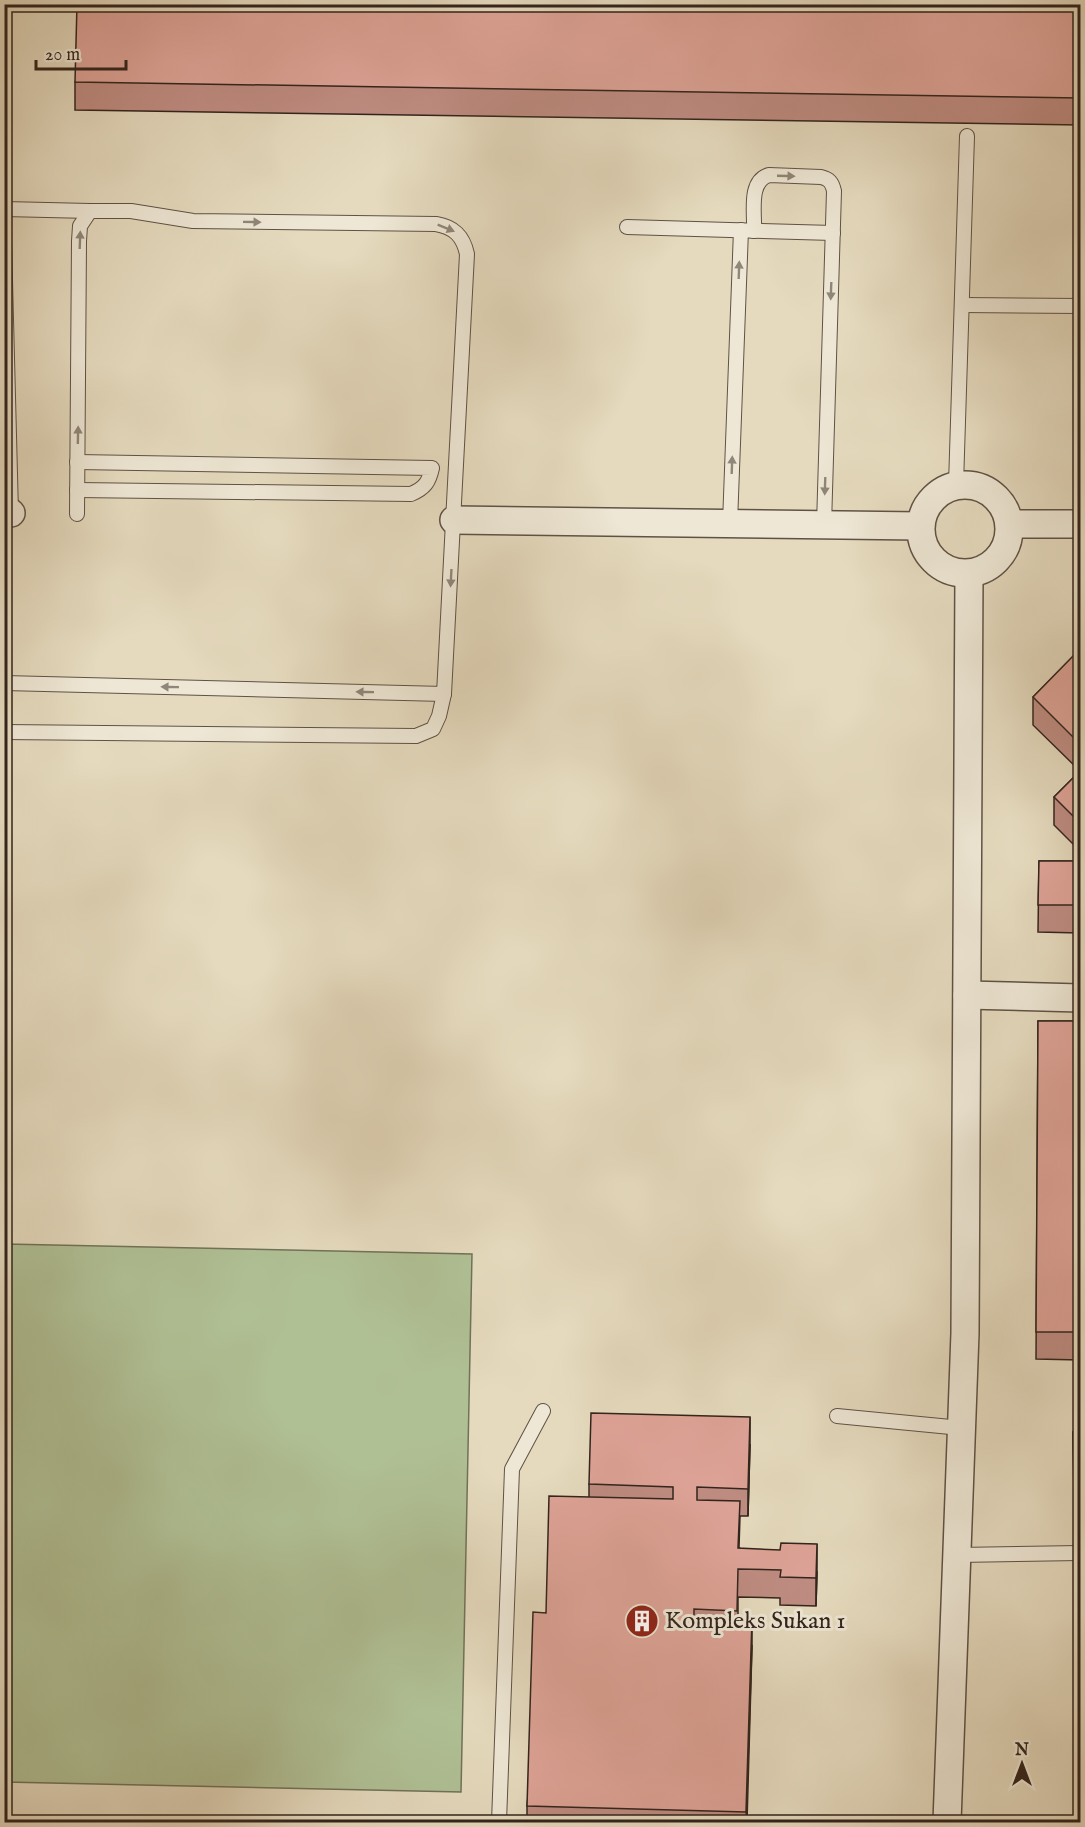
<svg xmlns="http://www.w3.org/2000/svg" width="1085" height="1827" font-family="'IM FELL English',serif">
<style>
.green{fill:#b0c095;stroke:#717259;stroke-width:1.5}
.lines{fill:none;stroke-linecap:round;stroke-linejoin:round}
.lane-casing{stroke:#5f5245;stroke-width:16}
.street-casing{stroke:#5f5245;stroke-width:30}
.lane{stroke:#eee7d5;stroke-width:14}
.street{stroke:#eee7d5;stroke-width:27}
.wall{fill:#bf8c82;stroke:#32241d;stroke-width:1.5}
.shaded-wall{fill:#9b726a;stroke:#32241d;stroke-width:1.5}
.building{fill:#dea397;stroke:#32241d;stroke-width:1.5}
.oneway{fill:#908679}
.labels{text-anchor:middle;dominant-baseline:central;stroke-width:6;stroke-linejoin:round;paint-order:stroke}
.poi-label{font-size:24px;fill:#32241d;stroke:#eee7d5;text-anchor:start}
</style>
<rect width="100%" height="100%" fill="#e5dabe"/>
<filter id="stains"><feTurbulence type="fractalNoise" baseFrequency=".00333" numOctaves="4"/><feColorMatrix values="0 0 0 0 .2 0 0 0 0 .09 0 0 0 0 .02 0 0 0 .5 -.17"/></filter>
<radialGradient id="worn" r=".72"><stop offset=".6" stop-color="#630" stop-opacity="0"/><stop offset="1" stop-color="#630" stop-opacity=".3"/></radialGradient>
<path class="green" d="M5,1244L472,1254L461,1792L5,1782Z"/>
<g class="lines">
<g class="lane-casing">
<g id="lane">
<path d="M4,209L90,211"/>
<path d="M627,227L833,233"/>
<path d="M754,231C755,213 748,181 769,175L821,177C829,179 832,182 834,191L824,525"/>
<path d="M4,242L11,513"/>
<path d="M962,305L1080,306"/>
<path d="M956,485L967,136"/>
<path d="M77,490L411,494C425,488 429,482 432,468L77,462"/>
<path d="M730,523L741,230"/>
<path d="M4,683L444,694L467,254C463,236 454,227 436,224L193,221L131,211H90L80,226L79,241L77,514"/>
<path d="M4,732L416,736L433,729L439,716L444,694"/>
<path d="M837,1416L961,1428"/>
<path d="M957,1555L1080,1553"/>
<path d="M499,1822L512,1469L543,1411"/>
</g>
</g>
<g class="street-casing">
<g id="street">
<circle cx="965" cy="529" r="44"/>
<path d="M4,513H11"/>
<path d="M454,520L920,526"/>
<path d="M1010,524H1080"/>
<path d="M967,995L1080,998"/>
<path d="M947,1822L965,1333L969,574"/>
</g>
</g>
<use href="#lane" class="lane"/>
<use href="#street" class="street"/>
</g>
<g class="wall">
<path d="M1080,4V125L75,110V82Z"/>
<path d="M1080,649V851L1054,825V797L1080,771L1033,725V697Z"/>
<path d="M1039,861H1080V933L1038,932Z"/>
<path d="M1038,1021H1080V1360L1036,1359Z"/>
<path d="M1073,1432H1080V1496L1074,1497Z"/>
<path d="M750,1445L748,1516H740L739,1548L817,1572L816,1606L780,1605V1598L738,1597V1618L752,1646L747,1822H527V1806L546,1613L589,1497V1484Z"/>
</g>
<g class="shaded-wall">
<path d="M750,1417V1445L748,1516V1489Z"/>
<path d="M817,1544V1572L816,1606V1578Z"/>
<path d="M752,1618V1646L746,1822Z"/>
</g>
<g class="building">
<path d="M77,4H1080V98L75,82Z"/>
<path d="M1080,649V744L1033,697Z"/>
<path d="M1080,771V823L1054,797Z"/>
<path d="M1039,861H1080V905H1038Z"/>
<path d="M1038,1021H1080V1332H1036Z"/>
<path d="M591,1413L750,1417L748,1489L697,1487V1500L740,1501L738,1548L780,1550L781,1543L817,1544L816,1578L780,1577L781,1570L738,1569L737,1611L694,1609V1616L752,1618L746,1812L527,1806L533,1612L546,1613L549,1496L673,1499V1487L589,1484Z"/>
<path d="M1073,1432H1080V1481H1074Z"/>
</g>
<defs><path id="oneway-solid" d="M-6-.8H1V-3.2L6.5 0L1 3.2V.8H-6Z" transform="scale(1.5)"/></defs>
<g class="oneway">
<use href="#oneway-solid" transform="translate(786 176) rotate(2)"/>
<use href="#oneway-solid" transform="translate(252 222) rotate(1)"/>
<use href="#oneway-solid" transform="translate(446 228) rotate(22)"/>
<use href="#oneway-solid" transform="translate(80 240) rotate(-88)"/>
<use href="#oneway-solid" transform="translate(739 270) rotate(-88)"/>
<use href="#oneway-solid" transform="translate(831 291) rotate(92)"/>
<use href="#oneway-solid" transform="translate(78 435) rotate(-89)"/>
<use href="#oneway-solid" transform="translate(732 465) rotate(-88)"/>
<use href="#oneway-solid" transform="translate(825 486) rotate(92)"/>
<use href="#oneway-solid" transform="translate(451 578) rotate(93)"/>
<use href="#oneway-solid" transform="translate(170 687) rotate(-179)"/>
<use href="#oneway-solid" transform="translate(365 692) rotate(-179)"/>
</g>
<defs>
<g id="building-disc" transform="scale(1.725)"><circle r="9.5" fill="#8f2418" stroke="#eee7d5"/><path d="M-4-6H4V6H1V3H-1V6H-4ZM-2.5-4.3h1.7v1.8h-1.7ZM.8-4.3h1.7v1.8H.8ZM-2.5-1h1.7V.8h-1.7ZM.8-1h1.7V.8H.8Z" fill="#fff"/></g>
</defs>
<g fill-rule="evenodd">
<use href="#building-disc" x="642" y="1621"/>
</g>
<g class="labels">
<g class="poi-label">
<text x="665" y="1621">Kompleks Sukan 1</text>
</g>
</g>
<rect width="1085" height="1827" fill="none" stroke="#e5dabe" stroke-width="24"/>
<rect x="6" y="6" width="1073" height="1815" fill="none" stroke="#32241d" stroke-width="3"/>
<rect x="12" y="12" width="1061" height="1803" fill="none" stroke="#32241d" stroke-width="1.5"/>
<g transform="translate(1022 1764)" stroke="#eee7d5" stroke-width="4.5" paint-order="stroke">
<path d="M0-4.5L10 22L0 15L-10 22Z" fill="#32241d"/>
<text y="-9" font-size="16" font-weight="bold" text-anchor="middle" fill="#32241d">N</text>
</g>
<path d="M36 60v9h90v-9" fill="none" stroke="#32241d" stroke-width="3"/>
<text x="45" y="60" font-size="18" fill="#32241d" stroke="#eee7d5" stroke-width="4.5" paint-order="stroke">20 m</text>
<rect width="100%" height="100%" filter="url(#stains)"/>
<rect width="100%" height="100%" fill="url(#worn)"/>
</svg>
